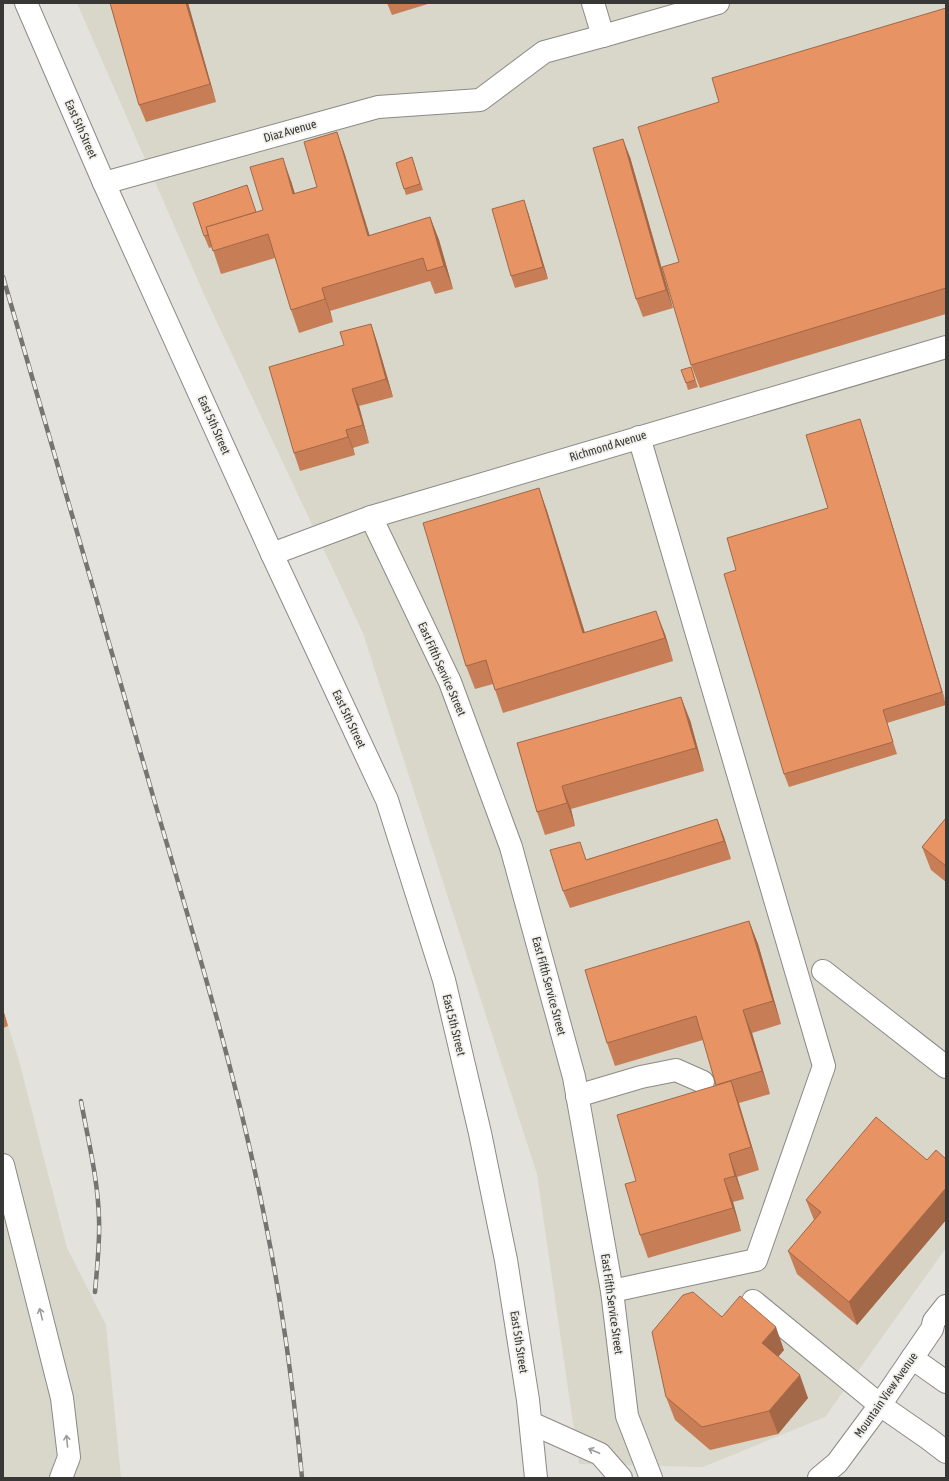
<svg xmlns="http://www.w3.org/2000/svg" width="949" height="1481" font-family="'Asap Condensed',sans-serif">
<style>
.built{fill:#d9d6ca}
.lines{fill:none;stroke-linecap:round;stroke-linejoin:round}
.minor-casing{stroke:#8b8a86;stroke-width:24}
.major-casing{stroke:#8b8a86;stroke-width:24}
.minor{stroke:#fff;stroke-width:22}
.major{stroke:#fff;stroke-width:22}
.rail-casing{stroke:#747471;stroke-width:4.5}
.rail{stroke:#f0efea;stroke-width:3;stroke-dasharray:9;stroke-linecap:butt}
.wall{fill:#c77e56}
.shaded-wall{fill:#a26746}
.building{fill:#e79364;stroke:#a26746}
.oneway{stroke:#9b9b9a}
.labels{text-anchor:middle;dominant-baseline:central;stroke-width:3.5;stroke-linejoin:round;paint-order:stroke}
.street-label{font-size:12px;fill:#373735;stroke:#f0efea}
</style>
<rect width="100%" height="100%" fill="#e3e2dd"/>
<g class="built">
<path d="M77,3H946V1248L825,1417L703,1467L579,1464L537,1174L363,633L207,301Z"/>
<path d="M3,1008L19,1061L67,1248L106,1325L121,1478H3Z"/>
</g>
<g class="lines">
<g class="minor-casing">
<g id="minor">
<path d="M603,36L718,3"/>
<path d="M104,183L378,107L480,100L544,52L603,36L593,3"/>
<path d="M371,517L450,682L511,847L574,1077L612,1291L627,1416L651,1478"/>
<path d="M272,554L371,517L946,347"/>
<path d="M823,971L946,1067"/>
<path d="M577,1096L641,1077L676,1070L703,1082"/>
<path d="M3,1165L62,1398L69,1457L61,1478"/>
<path d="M612,1291L756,1260L824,1066L639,437"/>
<path d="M753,1301L880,1405L929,1439L946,1452"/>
<path d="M912,1358L946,1382"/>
<path d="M531,1423L600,1454L621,1478"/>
<path d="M819,1478L837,1463L880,1405L932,1329L934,1321L946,1306"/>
</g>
</g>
<g class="major-casing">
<path id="major" d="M26,3L104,183L272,554L387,800L444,980L480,1133L506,1260L528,1400L536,1478"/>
</g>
<use href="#minor" class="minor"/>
<use href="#major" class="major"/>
<g class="rail-casing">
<g id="rail">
<path d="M3,277C55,455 106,632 157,810C197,947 239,1085 266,1225C283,1309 294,1393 302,1478"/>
<path d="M81,1101C88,1140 98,1179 99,1219C100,1243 97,1268 95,1292"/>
</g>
</g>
<use href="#rail" class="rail"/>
</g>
<g class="wall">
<path d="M110,3H188L216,102L146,122L139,105Z"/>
<path d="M387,3H431L392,15Z"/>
<path d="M946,8V314L700,388L691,365L679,262L719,102Z"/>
<path d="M337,132L345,155L369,236L430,217L439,240L453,289L435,294L430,281L330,311L333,322L299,333L291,310L275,258L221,274L212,247L209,248L204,236L256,212L263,210L291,181L295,194L317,187Z"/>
<path d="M412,157L423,190L406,195L396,163Z"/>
<path d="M630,157L673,308L643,317L636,299Z"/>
<path d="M528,212L548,279L515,288L511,276Z"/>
<path d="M371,324L377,342L393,397L359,406L369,443L353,448L355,455L300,471L294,453L344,345Z"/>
<path d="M693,373L698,387L688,390L686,383Z"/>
<path d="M864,431L946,705L887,723L897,754L789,787L784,774L828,508Z"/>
<path d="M539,488L547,511L585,633L665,634L673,661L503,713L493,684L475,689L466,666Z"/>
<path d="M690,720L704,771L571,809L575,826L545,835L537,812L517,743Z"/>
<path d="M946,818V882L931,870L922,847Z"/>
<path d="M717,819L731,859L570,908L563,891L586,860Z"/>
<path d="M749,921L758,944L781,1024L752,1033L770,1094L739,1103L759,1170L737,1177L744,1199L733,1202L741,1231L648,1258L640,1235L636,1181L717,1086L703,1040L615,1066L607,1043Z"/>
<path d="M3,1010L8,1026L3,1028Z"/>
<path d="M946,1159V1220L857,1325L797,1274L788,1251L814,1220L806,1200L927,1160Z"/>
<path d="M722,1317L784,1350L778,1357L808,1398L778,1434L710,1450L675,1420L666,1397Z"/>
</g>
<g class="shaded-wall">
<path d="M186,3H188L216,102L210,84Z"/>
<path d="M337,132L345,155L377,259L368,236Z"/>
<path d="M623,139L630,157L673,308L666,290Z"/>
<path d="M283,158L291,181L302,217L293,194Z"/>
<path d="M524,200L528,212L548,279L543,267Z"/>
<path d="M430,217L439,240L453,289L444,266Z"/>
<path d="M322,288L330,311L333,322L325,299Z"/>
<path d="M371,324L377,342L393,397L386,379Z"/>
<path d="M352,389L359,406L369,443L363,425Z"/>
<path d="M860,419L864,431L946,703L942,692Z"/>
<path d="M346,430L353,448L355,455L348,437Z"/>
<path d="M539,488L547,511L592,656L583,633Z"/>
<path d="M656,611L665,634L673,661L665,638Z"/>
<path d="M681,697L690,720L704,771L696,748Z"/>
<path d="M562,786L571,809L575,826L567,803Z"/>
<path d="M717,819L724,837L731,859L724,841Z"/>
<path d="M749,921L758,944L781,1024L773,1001Z"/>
<path d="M3,1010L8,1026L3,1013Z"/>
<path d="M743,1010L752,1033L770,1094L762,1071Z"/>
<path d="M731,1081L739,1104L759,1170L751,1147Z"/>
<path d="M729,1154L737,1177L744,1199L735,1176Z"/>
<path d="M724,1179L733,1202L741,1231L733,1208Z"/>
<path d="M946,1188V1220L857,1325L849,1302Z"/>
<path d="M776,1327L784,1350L770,1366L762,1343Z"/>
<path d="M800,1375L808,1398L778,1434L769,1411Z"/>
</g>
<g class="building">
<path d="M110,3H186L210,84L139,105Z"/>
<path d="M946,8V288L691,365L662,267L679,262L638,127L719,102L712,78Z"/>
<path d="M337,132L368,236L430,217L444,266L427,271L423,258L322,288L325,299L291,310L268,234L213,251L206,227L263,210L250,167L283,158L293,194L317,187L304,142Z"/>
<path d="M623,139L666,290L636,299L593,148Z"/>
<path d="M412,157L420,184L404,189L396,163Z"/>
<path d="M247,185L256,212L206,227L208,235L204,236L193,203Z"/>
<path d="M524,200L543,267L511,276L492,209Z"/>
<path d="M371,324L386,379L352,389L363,425L346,430L348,437L294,453L269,367L344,345L340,332Z"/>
<path d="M691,367L695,380L686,383L681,370Z"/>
<path d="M860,419L942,692L883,710L893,742L784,774L724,574L736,570L727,538L828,508L806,435Z"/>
<path d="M539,488L583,633L656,611L665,638L495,690L486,660L466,666L423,523Z"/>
<path d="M681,697L696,748L562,786L567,803L537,812L517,743Z"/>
<path d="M946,818V866L922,847Z"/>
<path d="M717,819L724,841L563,891L550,850L580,842L586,860Z"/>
<path d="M749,921L773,1001L743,1010L762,1071L716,1085L696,1016L607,1043L585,970Z"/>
<path d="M731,1081L751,1147L729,1154L735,1176L724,1179L733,1208L640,1235L625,1184L636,1181L617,1115Z"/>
<path d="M876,1117L927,1160L936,1150L946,1159V1188L849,1302L788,1251L821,1212L806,1200Z"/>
<path d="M693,1292L722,1317L740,1296L776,1327L762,1343L800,1375L769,1411L702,1427L666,1397L652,1332L683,1295Z"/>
</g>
<defs><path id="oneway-shaft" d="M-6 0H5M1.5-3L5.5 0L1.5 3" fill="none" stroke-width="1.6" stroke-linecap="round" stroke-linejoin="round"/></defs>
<g class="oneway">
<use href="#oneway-shaft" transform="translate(41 1314) rotate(-104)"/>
<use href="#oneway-shaft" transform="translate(67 1441) rotate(-96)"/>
<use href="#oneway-shaft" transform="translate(594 1451) rotate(-157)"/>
</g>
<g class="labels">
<g class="street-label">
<text transform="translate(81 129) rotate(66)">East 5th Street</text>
<text transform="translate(290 131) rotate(-16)">Diaz Avenue</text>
<text transform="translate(214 425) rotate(66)">East 5th Street</text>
<text transform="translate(608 446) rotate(-17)">Richmond Avenue</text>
<text transform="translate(442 669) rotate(66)">East Fifth Service Street</text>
<text transform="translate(349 719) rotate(65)">East 5th Street</text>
<text transform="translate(549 986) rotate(75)">East Fifth Service Street</text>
<text transform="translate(454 1025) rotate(76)">East 5th Street</text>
<text transform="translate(612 1304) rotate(82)">East Fifth Service Street</text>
<text transform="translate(519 1342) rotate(81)">East 5th Street</text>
<text transform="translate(886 1395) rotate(-55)">Mountain View Avenue</text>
</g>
</g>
<rect width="949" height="1481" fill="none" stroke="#373735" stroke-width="8"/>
</svg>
